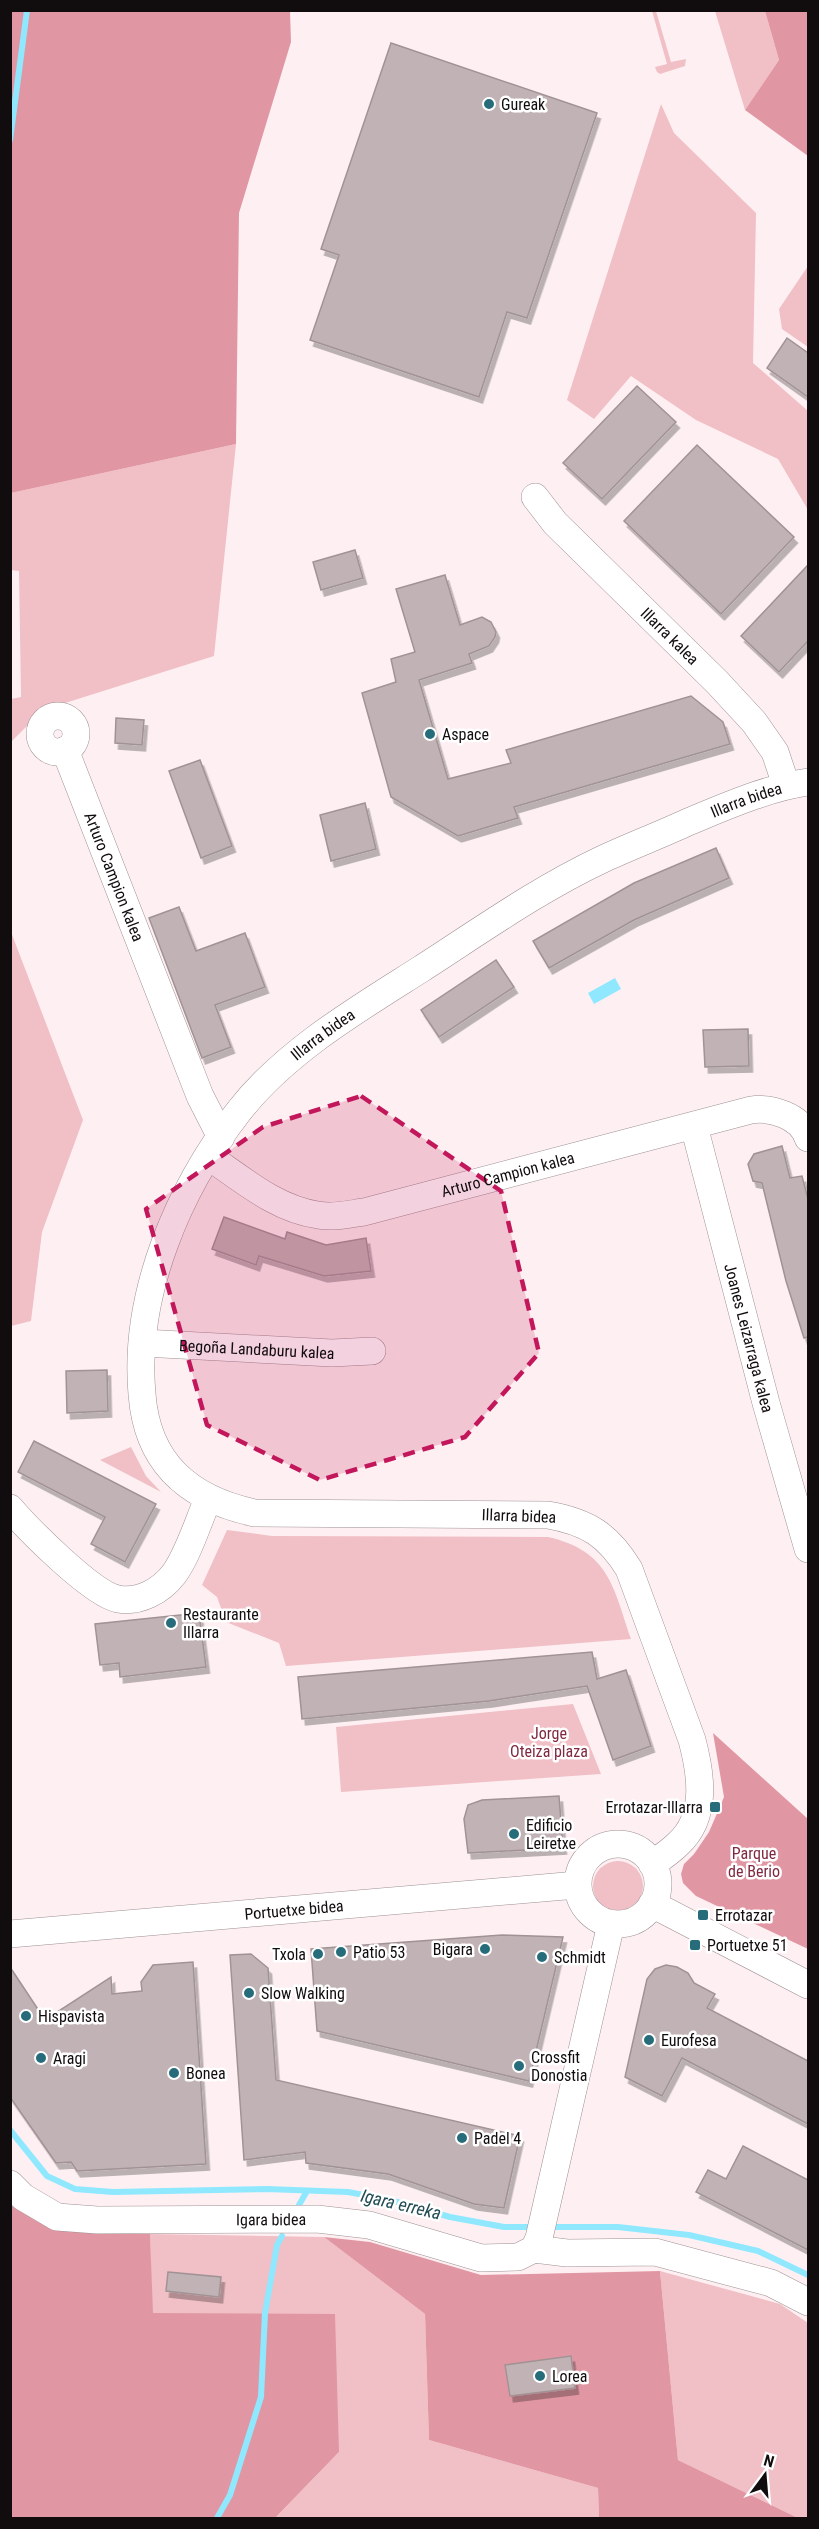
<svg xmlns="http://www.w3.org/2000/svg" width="819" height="2529" font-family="'Roboto Condensed',sans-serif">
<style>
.green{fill:#f1bfc6}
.forest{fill:#e197a3}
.water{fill:#8fe8fe}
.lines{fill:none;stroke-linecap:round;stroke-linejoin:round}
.stream{stroke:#8fe8fe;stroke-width:6}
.building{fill:#c1b3b5;stroke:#a19395;stroke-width:1.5;filter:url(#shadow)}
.minor-casing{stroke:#9e9193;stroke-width:28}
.minor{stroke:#fff;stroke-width:27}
.marked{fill:#c2185b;fill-opacity:0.2;stroke:#c2185b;stroke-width:4.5;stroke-dasharray:12 8;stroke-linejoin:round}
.poi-dot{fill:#266c7b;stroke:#fff;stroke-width:2}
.labels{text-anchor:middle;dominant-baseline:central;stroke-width:5;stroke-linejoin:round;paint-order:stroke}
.poi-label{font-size:16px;fill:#110c0d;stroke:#fff;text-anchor:start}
.street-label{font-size:16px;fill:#110c0d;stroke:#fff}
.park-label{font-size:16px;fill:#7f283f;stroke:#fff}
.water-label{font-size:18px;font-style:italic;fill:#224b54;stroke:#fff}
</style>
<defs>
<filter id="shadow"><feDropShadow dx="3.5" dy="6" stdDeviation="0" flood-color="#0004"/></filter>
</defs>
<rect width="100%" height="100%" fill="#fef0f2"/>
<g class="green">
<path d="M652,11H656L671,62L686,59L685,66L660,74L657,72L655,67L667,64Z"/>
<path d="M715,11H765L779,60L745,110Z"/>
<path d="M661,104L674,133L756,213L753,363L808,411V510L778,459L696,420L631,376L594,419L567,400Z"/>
<path d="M808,266V347L782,329L779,309Z"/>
<path d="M236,444L214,656L43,710L11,742V699L21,697L19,571L11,570V493Z"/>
<path d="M11,932L83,1120L42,1232L31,1321L11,1326Z"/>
<path d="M131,1447L146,1476L161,1492L100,1460Z"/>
<path d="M227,1530L272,1536L548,1537C609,1551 613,1586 631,1639L286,1666L279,1643L226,1622L217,1597L202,1585Z"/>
<path d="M573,1704L601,1774L341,1792L336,1727Z"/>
<circle cx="618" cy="1886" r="25"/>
<path d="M150,2234L324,2237L425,2314L429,2440L598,2488L599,2518H275L339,2452L152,2313Z"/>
<path d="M660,2271L780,2304L808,2323V2518H798L678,2460Z"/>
</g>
<g class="forest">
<path d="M10,11H290L291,42L239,213L236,444L11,493Z"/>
<path d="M765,11H808V156L745,110L779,60Z"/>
<path d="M713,1733L808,1819V1949L696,1896L683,1883L681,1874L684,1864L694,1854L709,1832L724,1797Z"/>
<path d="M10,2205L53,2230L150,2234L153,2313L335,2314L339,2452L275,2518H11Z"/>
<path d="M324,2237L370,2242L481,2275L660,2271L678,2460L798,2518H599L598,2488L429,2440L425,2314Z"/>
</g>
<path class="water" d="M615,978L621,989L594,1004L588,993Z"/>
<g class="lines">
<g class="stream">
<path d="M10,140L27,10"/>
<path d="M10,2130L47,2176L75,2189L113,2192L267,2189L348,2192L390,2200L450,2217L504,2227H536"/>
<path d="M299,2205L307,2191"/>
<path d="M549,2227H618L689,2235L758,2251L808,2275"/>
<path d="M217,2518L230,2495L261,2397L265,2313L277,2245L282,2236"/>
</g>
</g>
<g class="building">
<path d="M391,43L597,113L527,318L507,312L479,397L310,340L339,255L321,249Z"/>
<path d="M787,338L808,353V397L767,368Z"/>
<path d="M637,386L676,422L602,499L563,463Z"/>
<path d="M697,445L794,537L721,614L624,521Z"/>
<path d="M355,550L363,578L321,590L313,562Z"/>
<path d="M808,565V641L779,672L741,636Z"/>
<path d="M445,575L460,625L482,617L491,622L496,632L495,637L489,646L469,654L472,663L419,680L448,779L511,763L506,750L691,696L723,722L730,744L514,807L518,818L458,836L391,797L362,693L396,682L391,659L415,652L396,589Z"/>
<path d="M116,718L144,720L142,745L115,743Z"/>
<path d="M200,760L232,846L201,858L169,771Z"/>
<path d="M365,803L376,849L331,861L320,815Z"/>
<path d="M716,848L729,878L634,920L549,968L533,941L634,883Z"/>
<path d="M179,907L196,951L245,933L265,987L215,1005L231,1047L202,1058L149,918Z"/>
<path d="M496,960L514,987L439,1037L421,1010Z"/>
<path d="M748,1029L749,1066L705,1067L703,1030Z"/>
<path d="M782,1146L790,1178L802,1176L808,1199V1337L804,1338L786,1281L762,1183L753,1181L748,1164L754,1154Z"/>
<path d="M224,1217L285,1239L287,1232L326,1245L366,1238L371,1271L324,1276L259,1256L256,1265L212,1249Z"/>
<path d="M107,1370L108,1411L67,1413L66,1371Z"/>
<path d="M34,1441L156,1504L125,1562L91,1544L105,1517L18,1472Z"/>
<path d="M199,1613L206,1667L120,1677L119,1663L100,1665L95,1624Z"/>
<path d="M592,1652L597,1679L626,1670L651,1746L613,1760L587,1686L489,1701L302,1719L298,1677Z"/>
<path d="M559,1796L563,1848L468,1853L464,1819L468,1805L482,1800Z"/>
<path d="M502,1935L563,1937L529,2081L317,2031L311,1949Z"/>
<path d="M251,1954L268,1968L276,2080L520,2136L504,2208L474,2204L388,2174L306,2163L305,2152L244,2160L230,1955Z"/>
<path d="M193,1962L206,2164L77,2171L71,2162L56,2163L10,2097V1967L45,2020L111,1977L112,1994L142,1991L141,1982L153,1965Z"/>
<path d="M666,1965L677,1967L688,1973L694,1983L715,1994L707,2008L808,2061V2124L682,2058L662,2096L625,2077L647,1979L655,1969Z"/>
<path d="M743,2146L808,2180V2250L696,2192L708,2170L726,2179Z"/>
<path d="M168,2272L221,2277L219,2297L166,2291Z"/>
<path d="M571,2356L575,2388L510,2396L505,2365Z"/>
</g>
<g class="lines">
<g class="minor-casing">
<g id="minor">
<path id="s1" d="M535,497L555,523L717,682L754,722L775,752L786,785"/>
<circle cx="58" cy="734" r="18"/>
<path id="s2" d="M65,750L200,1096L221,1137"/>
<path id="s3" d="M694,1126L766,1403L808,1549"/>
<path id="s4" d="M208,1156C242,1179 276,1209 318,1215C333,1218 349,1214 364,1212L751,1110C771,1107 801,1116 808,1138"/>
<path id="s5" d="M143,1343L332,1353L372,1351"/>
<path d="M10,1508C28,1529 92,1594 118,1599C139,1603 161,1591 174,1574C188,1555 198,1522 208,1499"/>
<circle cx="618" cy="1884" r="40"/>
<path id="s6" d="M652,1864C661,1858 670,1852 678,1844C708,1817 701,1774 692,1740L629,1569C608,1535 588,1522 548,1515L255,1513C189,1499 147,1463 142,1394C133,1294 179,1188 239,1111C286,1051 358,1009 421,969C480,931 539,889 603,859C631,846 660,835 688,822C727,806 767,788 808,782"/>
<path d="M652,1904L808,1985"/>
<path id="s7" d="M10,1934L577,1885"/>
<path id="s8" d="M10,2184L23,2197L57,2217L97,2220L317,2219L369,2225L481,2258L518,2257L534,2249L539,2238L611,1924"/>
<path d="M534,2249L567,2253L655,2252L771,2283L808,2302"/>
</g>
</g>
<use href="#minor" class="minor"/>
</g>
<path class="marked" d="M361,1096L501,1191L539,1353L465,1437L320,1480L207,1425L146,1209L263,1127Z"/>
<g class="poi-dot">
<circle cx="489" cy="104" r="6"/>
<circle cx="430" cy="734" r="6"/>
<circle cx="171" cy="1623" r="6"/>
<rect x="709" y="1801" width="12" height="12" rx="3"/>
<circle cx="514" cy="1834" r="6"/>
<rect x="697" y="1909" width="12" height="12" rx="3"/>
<rect x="689" y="1939" width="12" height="12" rx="3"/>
<circle cx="485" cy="1949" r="6"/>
<circle cx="341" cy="1952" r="6"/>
<circle cx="318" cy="1954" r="6"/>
<circle cx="542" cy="1957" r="6"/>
<circle cx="249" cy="1993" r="6"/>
<circle cx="26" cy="2016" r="6"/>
<circle cx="649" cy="2040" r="6"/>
<circle cx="41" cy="2058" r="6"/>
<circle cx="519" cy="2066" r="6"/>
<circle cx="174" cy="2073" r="6"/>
<circle cx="462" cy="2138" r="6"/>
<circle cx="540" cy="2376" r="6"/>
</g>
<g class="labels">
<g class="poi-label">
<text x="501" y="104">Gureak</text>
<text x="442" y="734">Aspace</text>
<text x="183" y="1614">Restaurante<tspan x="183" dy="18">Illarra</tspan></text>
<text x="703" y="1807" text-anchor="end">Errotazar-Illarra</text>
<text x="526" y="1825">Edificio<tspan x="526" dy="18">Leiretxe</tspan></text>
<text x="715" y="1915">Errotazar</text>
<text x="707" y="1945">Portuetxe 51</text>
<text x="473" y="1949" text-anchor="end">Bigara</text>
<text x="353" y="1952">Patio 53</text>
<text x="306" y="1954" text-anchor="end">Txola</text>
<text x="554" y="1957">Schmidt</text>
<text x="261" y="1993">Slow Walking</text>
<text x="38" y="2016">Hispavista</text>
<text x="661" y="2040">Eurofesa</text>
<text x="531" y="2057">Crossfit<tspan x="531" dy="18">Donostia</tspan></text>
<text x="53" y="2058">Aragi</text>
<text x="186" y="2073">Bonea</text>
<text x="474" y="2138">Padel 4</text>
<text x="552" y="2376">Lorea</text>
</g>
<g class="street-label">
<text stroke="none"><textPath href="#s1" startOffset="194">Illarra kalea</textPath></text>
<text stroke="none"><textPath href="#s6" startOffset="1804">Illarra bidea</textPath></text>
<text stroke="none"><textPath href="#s2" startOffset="136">Arturo Campion kalea</textPath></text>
<text stroke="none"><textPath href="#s6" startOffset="1318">Illarra bidea</textPath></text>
<text stroke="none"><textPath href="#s4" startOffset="321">Arturo Campion kalea</textPath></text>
<text stroke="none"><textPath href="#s3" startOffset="219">Joanes Leizarraga kalea</textPath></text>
<text stroke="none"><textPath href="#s5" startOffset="114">Begoña Landaburu kalea</textPath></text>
<text transform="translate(519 1516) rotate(2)">Illarra bidea</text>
<text stroke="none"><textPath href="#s7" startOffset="285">Portuetxe bidea</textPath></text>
<text stroke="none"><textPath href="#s8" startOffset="272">Igara bidea</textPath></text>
</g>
<g class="park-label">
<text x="549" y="1733">Jorge<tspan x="549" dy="18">Oteiza plaza</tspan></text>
<text x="754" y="1853">Parque<tspan x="754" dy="18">de Berio</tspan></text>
</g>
<g class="water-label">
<text transform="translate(401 2204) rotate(13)">Igara erreka</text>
</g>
</g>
<rect width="819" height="2529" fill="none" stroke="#110c0d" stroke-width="24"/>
<g transform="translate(765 2475) rotate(16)" stroke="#ffffff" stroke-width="4.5" paint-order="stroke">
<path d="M0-4.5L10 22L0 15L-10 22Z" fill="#110c0d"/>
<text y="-9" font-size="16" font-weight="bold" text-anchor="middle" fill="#110c0d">N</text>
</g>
</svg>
